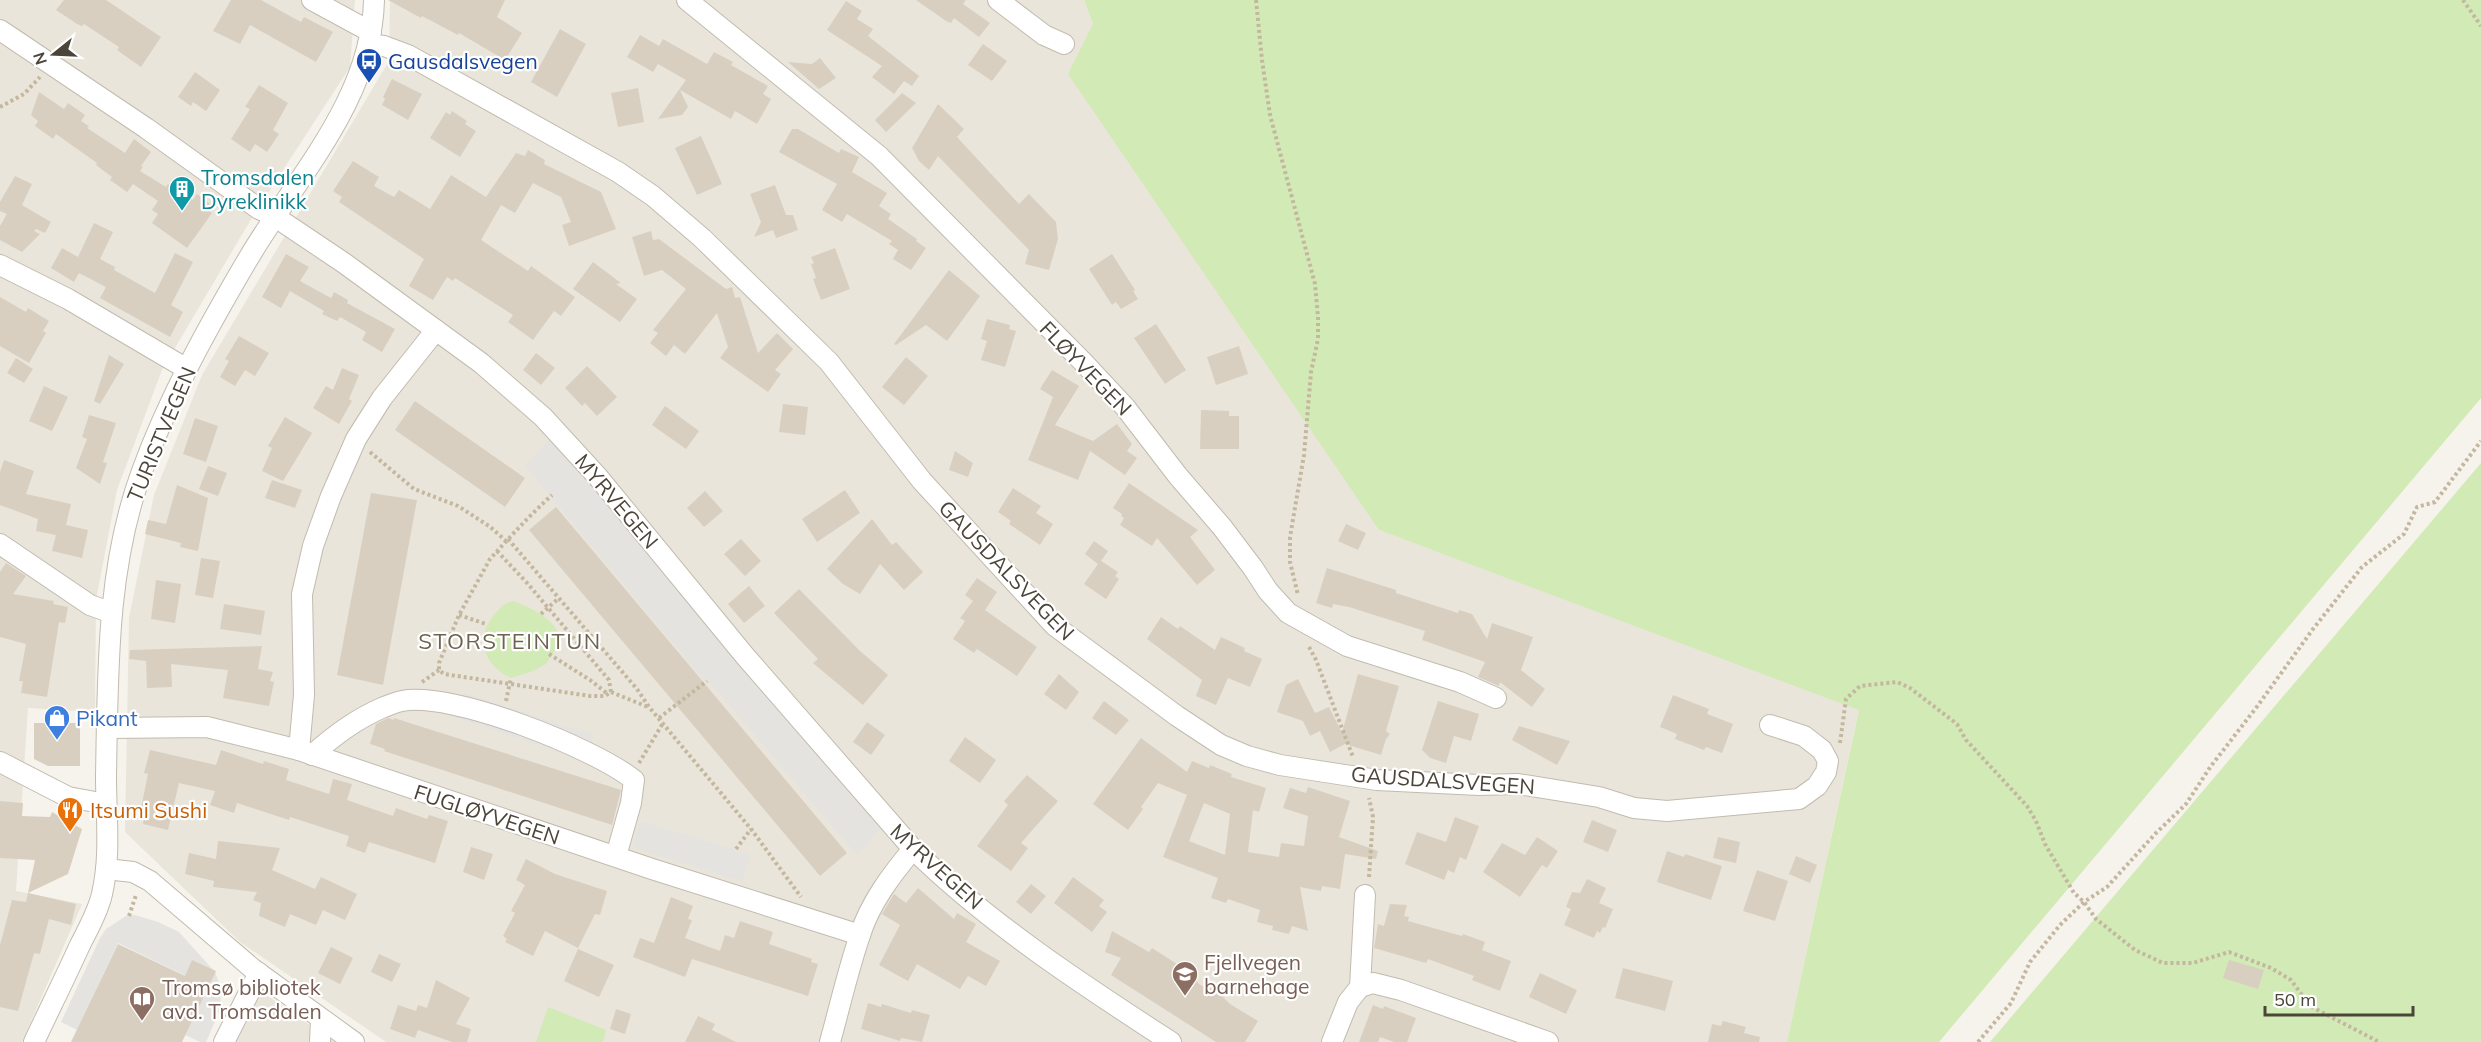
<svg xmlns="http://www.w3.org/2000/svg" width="2481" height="1042" font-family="Mulish,sans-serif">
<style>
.residential{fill:#eae5da}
.green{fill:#d2eab5}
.parking{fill:#e5e3e0}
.building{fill:#d8cfc1;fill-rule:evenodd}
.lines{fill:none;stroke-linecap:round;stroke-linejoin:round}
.minor-casing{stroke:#c2bbae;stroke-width:22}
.path{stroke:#c4b79f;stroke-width:4;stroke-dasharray:3 3;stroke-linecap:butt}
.minor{stroke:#fff;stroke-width:20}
.labels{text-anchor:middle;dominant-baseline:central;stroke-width:4.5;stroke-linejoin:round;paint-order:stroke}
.transit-label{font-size:21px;fill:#164399;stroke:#fff;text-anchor:start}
.culture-label{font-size:21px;fill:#0d838f;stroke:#fff;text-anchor:start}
.street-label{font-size:21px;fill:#4b4439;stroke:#fff}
.shop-label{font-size:21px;fill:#366cbe;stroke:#fff;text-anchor:start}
.food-label{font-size:21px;fill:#c56008;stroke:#fff;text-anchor:start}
.education-label{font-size:21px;fill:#785e54;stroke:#fff;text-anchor:start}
.neighbourhood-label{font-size:22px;letter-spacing:1.5px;fill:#6e6250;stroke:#fff}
</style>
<rect width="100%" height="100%" fill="#f6f3ec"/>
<g class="residential">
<path d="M0,0H355L350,67L250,221L162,370L117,490L96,600L95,712L28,708L16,891L82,904L22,1042H0Z"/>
<path d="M390,0H1084L1093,24L1379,530L1859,709L1787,1042H386L240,942L125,832L129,618L154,495L202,375L389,61Z"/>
<path d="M259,990L335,1042H234Z"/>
</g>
<g class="green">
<path d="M1084,0H2481V398L1939,1042H1787L1859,710L1379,530L1068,74L1093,24Z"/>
<path d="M2481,463V1042H1990Z"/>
<path d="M513,601C534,609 553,618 562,639L546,664L533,671L511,678C483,665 475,638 494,615C501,607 503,604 513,601Z"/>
<path d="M548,1007L606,1030L603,1042H536Z"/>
</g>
<g class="parking">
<path d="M549,439L600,494L717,638L881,829L857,855L712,685L702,678L525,466Z"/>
<path d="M464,693L594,735L585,760L456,718Z"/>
<path d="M640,821L751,854L742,882L632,847Z"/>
<path d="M135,915L158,922L179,932L215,972L221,988L220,1010L206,1042H200L160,1023L184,975L118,943L77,1030L61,1022L100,938L106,929L126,916Z"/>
</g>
<g class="building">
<path d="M64,0H106L161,37L141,67L117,50L119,47L84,24L82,26L77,24L56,10Z"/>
<path d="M231,0H261L301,22L304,17L333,32L316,62L250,25L240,44L213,31Z"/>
<path d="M388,0H505L497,17L522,33L505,60L459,33L458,35L422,16L421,18Z"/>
<path d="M916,0H966L963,4L990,23L979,37L954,18L951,23L946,21Z"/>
<path d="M846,1L862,11L857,19L873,29L868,36L919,76L912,86L904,81L894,94L872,77L882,66L827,30Z"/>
<path d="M560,29L586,44L557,97L531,82Z"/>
<path d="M640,35L659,46L663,39L707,64L714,52L733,62L731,65L768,86L763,94L771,99L757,124L735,111L731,119L680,90L688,107L682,115L658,119L686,80L658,64L653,72L627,57Z"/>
<path d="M983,44L1007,61L992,81L968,65Z"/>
<path d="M820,58L836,78L819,89L788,62L812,64Z"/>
<path d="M195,72L220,90L206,111L193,102L191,106L178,97Z"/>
<path d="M392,79L422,94L408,120L382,105L385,99L383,97Z"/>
<path d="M259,85L288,103L273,130L279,134L267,152L255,144L250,152L231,139L250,109L245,107Z"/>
<path d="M638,88L644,122L618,127L611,93Z"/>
<path d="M39,92L64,109L68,103L85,115L81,121L89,126L87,128L125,153L134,139L151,152L141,166L143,167L140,171L166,187L168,184L176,188L193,200L197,194L210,204L206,209L212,213L187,248L152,223L158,214L152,210L158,201L133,184L127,192L110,180L112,177L96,165L97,163L56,134L53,139L35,126L38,121L31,115Z"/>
<path d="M902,93L916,103L886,132L875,120Z"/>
<path d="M938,104L964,129L957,137L1019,204L1029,194L1056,222L1058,239L1049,270L1025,264L1029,250L938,156L929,170L919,161L912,148Z"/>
<path d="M452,111L467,121L465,124L476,131L460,157L430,138L446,112L450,115Z"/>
<path d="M792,129H798L839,153L841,149L859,157L852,172L887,193L879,206L891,214L888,219L917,239L916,241L926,248L911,270L893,259L898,250L889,244L892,241L847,214L842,222L822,210L837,184L779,152Z"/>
<path d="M701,136L722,184L697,195L675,148Z"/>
<path d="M528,150L545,160L544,164L601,192L616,229L569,246L562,225L571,222L561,197L533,183L515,213L501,205L481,240L528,271L531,266L575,297L561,316L554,311L533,340L508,322L513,315L455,278L453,281L447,277L433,300L409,286L424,259L339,202L342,197L333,191L353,161L379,177L374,186L394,197L399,190L430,209L451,175L486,197L516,153L525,156Z"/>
<path d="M15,176L32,184L22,205L51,222L45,233L36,229L34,231L40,234L22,252L0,240V226L7,214L0,211V202Z"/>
<path d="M775,185L786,215H793L798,230L776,238L773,230L754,237L761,222L750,194Z"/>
<path d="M94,223L113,232L100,259L115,267L114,270L155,293L175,253L193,262L171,305L183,312L170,337L100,298L106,287L79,273L74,282L51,268L62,248L78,257Z"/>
<path d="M651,231L653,240L659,239L726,289L732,287L735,298L740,297L758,353L777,333L793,349L775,370L781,374L768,392L720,358L728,347L717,313L685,354L674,345L666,356L650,343L658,333L653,330L686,289L662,270L644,276L632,237Z"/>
<path d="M835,248L850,289L821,300L813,279L816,278L811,264L814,263L811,257Z"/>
<path d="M286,254L309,267L300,281L331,298L334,292L348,300L347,303L395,329L382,352L362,340L366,332L340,317L337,321L322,314L324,311L290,291L281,308L262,297Z"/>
<path d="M1112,254L1135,290L1133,291L1138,299L1121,309L1116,302L1112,305L1089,269Z"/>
<path d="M593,262L621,283L616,284L637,299L620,322L573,289Z"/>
<path d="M949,270L980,296L947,341L926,325L896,345L894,344Z"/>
<path d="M0,297L26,312L28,308L49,321L43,331L46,333L29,363L0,346Z"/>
<path d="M987,319L1010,325L1009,329L1016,331L1005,367L981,360L987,341L981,339Z"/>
<path d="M1156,324L1186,370L1165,384L1134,338Z"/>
<path d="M239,336L269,353L255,376L245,370L235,386L220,377L229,361L225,359Z"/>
<path d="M1239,346L1248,374L1216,385L1207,357Z"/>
<path d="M536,353L555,368L541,385L523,370Z"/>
<path d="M109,355L124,364L100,404L94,401Z"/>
<path d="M906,357L928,376L904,405L882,387Z"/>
<path d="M16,358L33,369L24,383L7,373Z"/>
<path d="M587,366L617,397L597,416L585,403L582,406L565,388Z"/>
<path d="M342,368L359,375L349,399L352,401L339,424L313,408L326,386L333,390Z"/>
<path d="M1052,370L1079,386L1055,425L1093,441L1117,424L1132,444L1127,451L1137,458L1125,475L1090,451L1078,480L1028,460L1053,397L1040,389Z"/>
<path d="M44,386L68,397L52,431L29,421Z"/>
<path d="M415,401L525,478L505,507L395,430Z"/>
<path d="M783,404L808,407L805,435L779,432Z"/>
<path d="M665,406L699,431L686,449L652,425Z"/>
<path d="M1201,410L1229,411V416H1239V449H1200Z"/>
<path d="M89,415L116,423L103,462L107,463L100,484L76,468L87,439L82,437Z"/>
<path d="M285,417L312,433L283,481L262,471L272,448L268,446Z"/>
<path d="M195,418L218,426L206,462L183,454Z"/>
<path d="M955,451L973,463L968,477L949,470Z"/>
<path d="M4,460L34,471L26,494L71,504L66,525L88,530L82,558L52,551L56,535L36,531L38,519L0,505V472Z"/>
<path d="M208,466L227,473L218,496L199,489Z"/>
<path d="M272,480L302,490L295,508L265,498Z"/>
<path d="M1129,483L1198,530L1190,537L1215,570L1197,585L1157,538L1152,546L1120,525L1124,518L1121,516L1122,514L1113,508Z"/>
<path d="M177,485L208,498L198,551L180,547L181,543L145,534L148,520L166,524Z"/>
<path d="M1013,488L1041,506L1036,513L1053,524L1040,545L1009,524L1011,521L998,512Z"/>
<path d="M845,490L860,513L817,542L802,519Z"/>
<path d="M705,491L723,511L704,527L687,508Z"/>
<path d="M371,493L417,500L383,685L337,675Z"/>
<path d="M556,507L847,853L820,876L529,530Z"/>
<path d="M872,519L892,545L896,542L923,572L904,590L880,564L860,594L843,584L827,569Z"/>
<path d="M1346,524L1366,533L1358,550L1338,541Z"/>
<path d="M741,539L761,561L745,576L724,554Z"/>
<path d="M1094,541L1108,551L1101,561L1118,572L1115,576L1119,579L1106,599L1084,584L1098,564L1085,554Z"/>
<path d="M201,558L220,561L213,598L195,595Z"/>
<path d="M6,563L26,576L13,594L54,601L53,604L68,607L65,623L59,622L47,697L21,693L23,681H19L26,644L0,637V572Z"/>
<path d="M1327,568L1396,590V593L1458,613L1459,610L1472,614L1487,639L1492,623L1533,637L1521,670L1545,689L1532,707L1500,682L1499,686L1478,677L1485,662L1422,640L1425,631L1349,607L1333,604L1332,608L1316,603Z"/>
<path d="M977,578L997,592L985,610L1037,647L1017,676L977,649L974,653L953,639L965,621L960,618L973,601L965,595Z"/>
<path d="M156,580L181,584L175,623L151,619Z"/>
<path d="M749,586L765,606L744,623L728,604Z"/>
<path d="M799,589L860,651L888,675L863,705L813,663L818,659L774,613Z"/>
<path d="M224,604L265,611L261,635L220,629Z"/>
<path d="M1161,617L1178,629L1180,626L1215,650L1221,637L1245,648L1244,651L1262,659L1250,687L1228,678L1216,705L1196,696L1202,680L1147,639Z"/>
<path d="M262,646L258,669L273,672L270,681L274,682L269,706L223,698L228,670L171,664L172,687L147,688L146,661L129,659L130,650Z"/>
<path d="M1059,674L1079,692L1066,710L1044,694Z"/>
<path d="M1358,674L1399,686L1386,731L1390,734L1386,739L1381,755L1345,744L1330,752L1320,731L1310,736L1303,721L1277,712L1286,685L1298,679L1315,713L1329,707L1342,733Z"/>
<path d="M1673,695L1709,709L1707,714L1733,724L1722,753L1706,747L1704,750L1675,739L1677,734L1660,727Z"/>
<path d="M1104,701L1129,720L1116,735L1092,718Z"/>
<path d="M1438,701L1479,714L1471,741L1454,736L1446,763L1430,758L1422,750Z"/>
<path d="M388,718L394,720V718L621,790L612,825L384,751L385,749L370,744L376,724Z"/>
<path d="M867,722L885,735L871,755L853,742Z"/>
<path d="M34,723H80V766H48L34,759Z"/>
<path d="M1519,726L1570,741L1557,765L1512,740Z"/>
<path d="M965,737L996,760L980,783L949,761Z"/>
<path d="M1141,738L1187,772L1192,761L1209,768L1210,765L1232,774L1231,777L1266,788L1259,812L1253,810L1248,852L1279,857L1281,843L1304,846L1308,816L1283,808L1290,788L1306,793L1308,787L1350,801L1339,837L1378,851L1376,859L1345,854L1340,889L1322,886L1321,891L1300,887L1308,931L1292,926L1289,934L1272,930L1273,926L1257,922L1260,910L1228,899L1226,903L1211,898L1218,878L1163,857L1187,795L1158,783L1141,807L1143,809L1128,830L1093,804ZM1204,803L1230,814L1225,855L1189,841Z"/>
<path d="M150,750L216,765L221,750L263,764L264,761L289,769L286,780L329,794L333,779L352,784L347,800L393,816L396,808L427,819L429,815L448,821L435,863L369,842L365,853L346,846L349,836L290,817L289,820L237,803L234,813L210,805L215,791L179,783L168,830L143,824L145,814L140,813L148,774L144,773Z"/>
<path d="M1027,775L1058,801L1021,843L1028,848L1011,871L977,846L1008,805L1004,801Z"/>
<path d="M0,801L23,803L22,816L50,817L52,812L82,829L68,874L28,893L76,904L71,925L49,919L40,954L34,953L18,1011L0,1007V945L12,900L26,902L35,860L0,858Z"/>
<path d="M1455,817L1479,826L1466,860L1460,857L1454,873L1448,870L1444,880L1405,864L1417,832L1446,842Z"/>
<path d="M1592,820L1617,830L1608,852L1583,842Z"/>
<path d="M1537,837L1558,851L1547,868L1542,865L1520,897L1483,872L1502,843L1525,855Z"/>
<path d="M1718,837L1740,842L1736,863L1713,858Z"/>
<path d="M218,841L280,848L272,870L315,889L321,877L357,894L345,920L323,910L316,925L290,914L285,927L259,916L261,903L253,900L257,892L213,887L214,881L185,874L189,853L216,859Z"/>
<path d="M471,847L493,854L484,880L463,872Z"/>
<path d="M1667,851L1684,857L1685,854L1722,866L1711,900L1657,882Z"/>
<path d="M1796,856L1817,865L1810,883L1789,874Z"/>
<path d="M526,859L555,874L607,891L600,915L595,914L578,948L545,931L533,956L505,942L507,939L503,936L515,913L511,911L525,885L516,880Z"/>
<path d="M1757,870L1788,881L1775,921L1743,911Z"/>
<path d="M1073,877L1104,900L1099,906L1107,912L1092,932L1054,903Z"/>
<path d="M1587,879L1606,888L1599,903L1613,909L1605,928L1603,927L1600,933L1597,931L1594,938L1564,925L1571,909L1566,907L1572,892L1580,893Z"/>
<path d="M1031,884L1046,896L1031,914L1016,902Z"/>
<path d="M918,888L954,919L957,913L976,924L966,942L1000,961L986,986L968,976L960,989L917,964L908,981L879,965L900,925L882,914L894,894L906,903Z"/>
<path d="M671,897L693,906L688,919L692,920L685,938L720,951L725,935L734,938L740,921L773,932L769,944L812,959L811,962L818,964L808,996L692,959L685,977L633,957L640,938L654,943Z"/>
<path d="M1390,904L1407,905L1404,916L1409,917L1408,921L1462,936L1463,934L1485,942L1482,950L1511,961L1500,991L1472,980L1474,976L1428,959L1426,963L1374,948L1378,924L1384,926Z"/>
<path d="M1112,931L1149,952L1152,948L1177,964L1184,965L1199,984L1206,988H1214L1230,1004L1258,1021L1245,1042H1216L1111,975L1121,958L1105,952Z"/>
<path d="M118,944L185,976L192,960L216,971L182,1042H71Z"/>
<path d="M331,947L353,958L340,984L318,973Z"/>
<path d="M578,949L614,965L599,997L564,981Z"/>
<path d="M379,954L401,964L392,982L371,972Z"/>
<path d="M2229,960L2264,970L2258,989L2223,978Z"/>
<path d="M1623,968L1673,981L1665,1011L1615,998Z"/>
<path d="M1540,973L1577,990L1566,1014L1529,997Z"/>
<path d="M436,980L470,998L456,1024L471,1029L467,1042H452L418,1030L415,1038L390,1029L398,1005L416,1011L418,1005L427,1008Z"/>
<path d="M868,1003L881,1007L882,1004L911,1013L912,1010L930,1015L922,1042L901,1038L900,1041L861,1029Z"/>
<path d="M1373,1005L1383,1009L1384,1006L1416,1018L1407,1042H1394L1380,1037L1378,1042H1359Z"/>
<path d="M616,1009L631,1014L625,1034L610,1029Z"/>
<path d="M698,1016L715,1024L712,1030L736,1042H685Z"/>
<path d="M1723,1021L1746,1027L1744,1033L1760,1037L1759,1042H1708L1712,1024L1721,1026Z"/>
</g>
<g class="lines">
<g class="minor-casing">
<g id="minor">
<path d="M312,0L371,32"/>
<path d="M687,0L879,156L1083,362L1125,407L1178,476L1222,527L1253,568L1268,591L1288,613L1347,646L1460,682L1496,698"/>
<path d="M998,0L1044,35L1064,44"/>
<path d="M0,30L146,128L259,209L274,216L344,263L481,363L543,417L598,477L745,656L913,849C988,923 1083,985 1171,1042"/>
<path d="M368,44L384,46L408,55L618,172L653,196L702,238L829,362L922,481L1055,626L1177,716L1221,745L1247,756L1280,765L1377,780L1479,785L1518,784L1599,797L1634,808L1667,811L1799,799L1817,786L1826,772L1828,761L1822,750L1804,736L1770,725"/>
<path d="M0,265L68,299L187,369"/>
<path d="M0,544L90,605L112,613"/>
<path d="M108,728L207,727L299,750L652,869L860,935"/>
<path d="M299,750L304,695L302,594L313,546L331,496L356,439L382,398L436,330"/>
<path d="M312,755C335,735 356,719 384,707C390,705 396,702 402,701C452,691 594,748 634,780L631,803L616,856"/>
<path d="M0,762L68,797L106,804"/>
<path d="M106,869L133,872L150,881L253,969L354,1042"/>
<path d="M1360,987L1373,983L1401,990L1548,1042"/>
<path d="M34,1042C49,1010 65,978 80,945C88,929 98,912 102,894C111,855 106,815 106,776C108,674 106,568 142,471C169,397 208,327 248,259C295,179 372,99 374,0"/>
<path d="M224,1042L259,973"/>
<path d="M320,1042L321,1019"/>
<path d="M830,1042C840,1006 848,970 860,935C870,903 892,874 913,849"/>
<path d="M1332,1042L1348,1002L1360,987L1365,895"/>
</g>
</g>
<g class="path">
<path d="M1256,0L1262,60L1270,115L1315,284L1318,317V339L1311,372L1304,455L1290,537V562L1298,595"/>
<path d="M2463,0L2481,26"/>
<path d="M0,107L24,94L40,77"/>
<path d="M370,452L414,489L458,506L489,526L506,541"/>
<path d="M508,539L637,689L649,707L751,829L801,897"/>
<path d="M497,551L528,584L609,680L611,692L605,696H590L444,674L439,670V663L459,615L490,559C510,537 530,515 552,495"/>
<path d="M541,614L558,599"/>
<path d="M459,615L486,624"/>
<path d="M1309,647L1316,660L1353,757"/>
<path d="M549,654L590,680L608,694"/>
<path d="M422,682L439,670"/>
<path d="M611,692L648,707"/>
<path d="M506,701L511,678"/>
<path d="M659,718L707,681"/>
<path d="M1840,743L1846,699L1860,686L1897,682L1910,688L1957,724L1966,740L2027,806L2036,821L2045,844L2074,893L2084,902L2096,919L2135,950L2163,963H2193L2229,952L2271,968L2291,980L2310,1006L2379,1042"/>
<path d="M639,763L663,723"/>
<path d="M736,849L751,829"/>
<path d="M1369,877L1373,817L1369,798"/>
<path d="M129,916L136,895"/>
<path d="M1978,1042L2011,1003L2030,962L2060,925L2084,902L2107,887L2155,834L2186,804L2211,766L2256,708L2313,629L2362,567L2404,534L2417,507L2435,502L2481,441"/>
</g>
<use href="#minor" class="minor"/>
</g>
<defs>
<g id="bus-pin" transform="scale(1.35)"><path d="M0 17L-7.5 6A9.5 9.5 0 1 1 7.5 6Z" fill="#1a4fb4" stroke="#fff"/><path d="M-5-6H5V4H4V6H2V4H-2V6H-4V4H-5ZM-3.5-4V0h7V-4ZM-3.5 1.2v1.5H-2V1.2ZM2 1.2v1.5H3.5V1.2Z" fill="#fff"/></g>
<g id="building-pin" transform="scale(1.35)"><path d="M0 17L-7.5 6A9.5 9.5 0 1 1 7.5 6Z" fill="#0f9aa8" stroke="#fff"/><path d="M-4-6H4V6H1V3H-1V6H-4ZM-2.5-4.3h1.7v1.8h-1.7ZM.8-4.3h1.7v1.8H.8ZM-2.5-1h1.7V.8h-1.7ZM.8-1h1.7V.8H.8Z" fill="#fff"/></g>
<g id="shop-pin" transform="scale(1.35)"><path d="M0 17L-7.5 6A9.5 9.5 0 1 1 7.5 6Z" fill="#3f7fe0" stroke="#fff"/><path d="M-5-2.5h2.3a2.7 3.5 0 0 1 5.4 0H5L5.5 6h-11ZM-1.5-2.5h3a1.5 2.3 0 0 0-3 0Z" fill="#fff"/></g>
<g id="restaurant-pin" transform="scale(1.35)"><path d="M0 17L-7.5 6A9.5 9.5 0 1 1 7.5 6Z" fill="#e8710a" stroke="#fff"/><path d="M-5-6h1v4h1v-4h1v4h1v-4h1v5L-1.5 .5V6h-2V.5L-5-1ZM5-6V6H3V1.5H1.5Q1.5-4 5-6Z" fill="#fff"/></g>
<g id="school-pin" transform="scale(1.35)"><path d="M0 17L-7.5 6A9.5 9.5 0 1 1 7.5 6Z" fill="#8d6e63" stroke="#fff"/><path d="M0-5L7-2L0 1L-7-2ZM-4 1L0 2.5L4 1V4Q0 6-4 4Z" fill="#fff"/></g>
<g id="library-pin" transform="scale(1.35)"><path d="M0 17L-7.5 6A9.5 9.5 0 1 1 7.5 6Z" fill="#8d6e63" stroke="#fff"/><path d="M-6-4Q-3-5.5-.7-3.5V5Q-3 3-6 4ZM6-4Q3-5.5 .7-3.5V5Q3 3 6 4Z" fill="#fff"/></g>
</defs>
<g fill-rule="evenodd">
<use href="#bus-pin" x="369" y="61"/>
<use href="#building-pin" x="182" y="189"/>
<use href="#shop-pin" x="57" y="718"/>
<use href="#restaurant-pin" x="70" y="810"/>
<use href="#school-pin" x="1185" y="974"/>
<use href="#library-pin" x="142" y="999"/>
</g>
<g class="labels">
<g class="transit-label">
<text x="388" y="61">Gausdalsvegen</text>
</g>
<g class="culture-label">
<text x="201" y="177">Tromsdalen<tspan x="201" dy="24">Dyreklinikk</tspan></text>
</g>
<g class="street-label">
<text transform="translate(1086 368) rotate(46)">FLØYVEGEN</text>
<text transform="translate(161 434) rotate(-67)">TURISTVEGEN</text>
<text transform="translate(617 501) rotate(50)">MYRVEGEN</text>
<text transform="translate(1007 570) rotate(46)">GAUSDALSVEGEN</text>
<text transform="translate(1443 780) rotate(4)">GAUSDALSVEGEN</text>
<text transform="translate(487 814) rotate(18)">FUGLØYVEGEN</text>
<text transform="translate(937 866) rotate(42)">MYRVEGEN</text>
</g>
<g class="shop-label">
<text x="76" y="718">Pikant</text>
</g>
<g class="food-label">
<text x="90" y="810">Itsumi Sushi</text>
</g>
<g class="education-label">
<text x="1204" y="962">Fjellvegen<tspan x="1204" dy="24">barnehage</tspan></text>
<text x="162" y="987">Tromsø bibliotek<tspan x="162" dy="24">avd. Tromsdalen</tspan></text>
</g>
<g class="neighbourhood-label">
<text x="510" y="641">STORSTEINTUN</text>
</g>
</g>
<g transform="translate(54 54) rotate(252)" stroke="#ffffff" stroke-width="4.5" paint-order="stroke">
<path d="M0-4.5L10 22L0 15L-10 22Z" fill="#4b4439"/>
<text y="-9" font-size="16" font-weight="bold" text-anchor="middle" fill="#4b4439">N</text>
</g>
<path d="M2265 1006v9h148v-9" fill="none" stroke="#4b4439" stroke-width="3"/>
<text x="2274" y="1006" font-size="18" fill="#4b4439" stroke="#ffffff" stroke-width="4.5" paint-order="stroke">50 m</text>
</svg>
